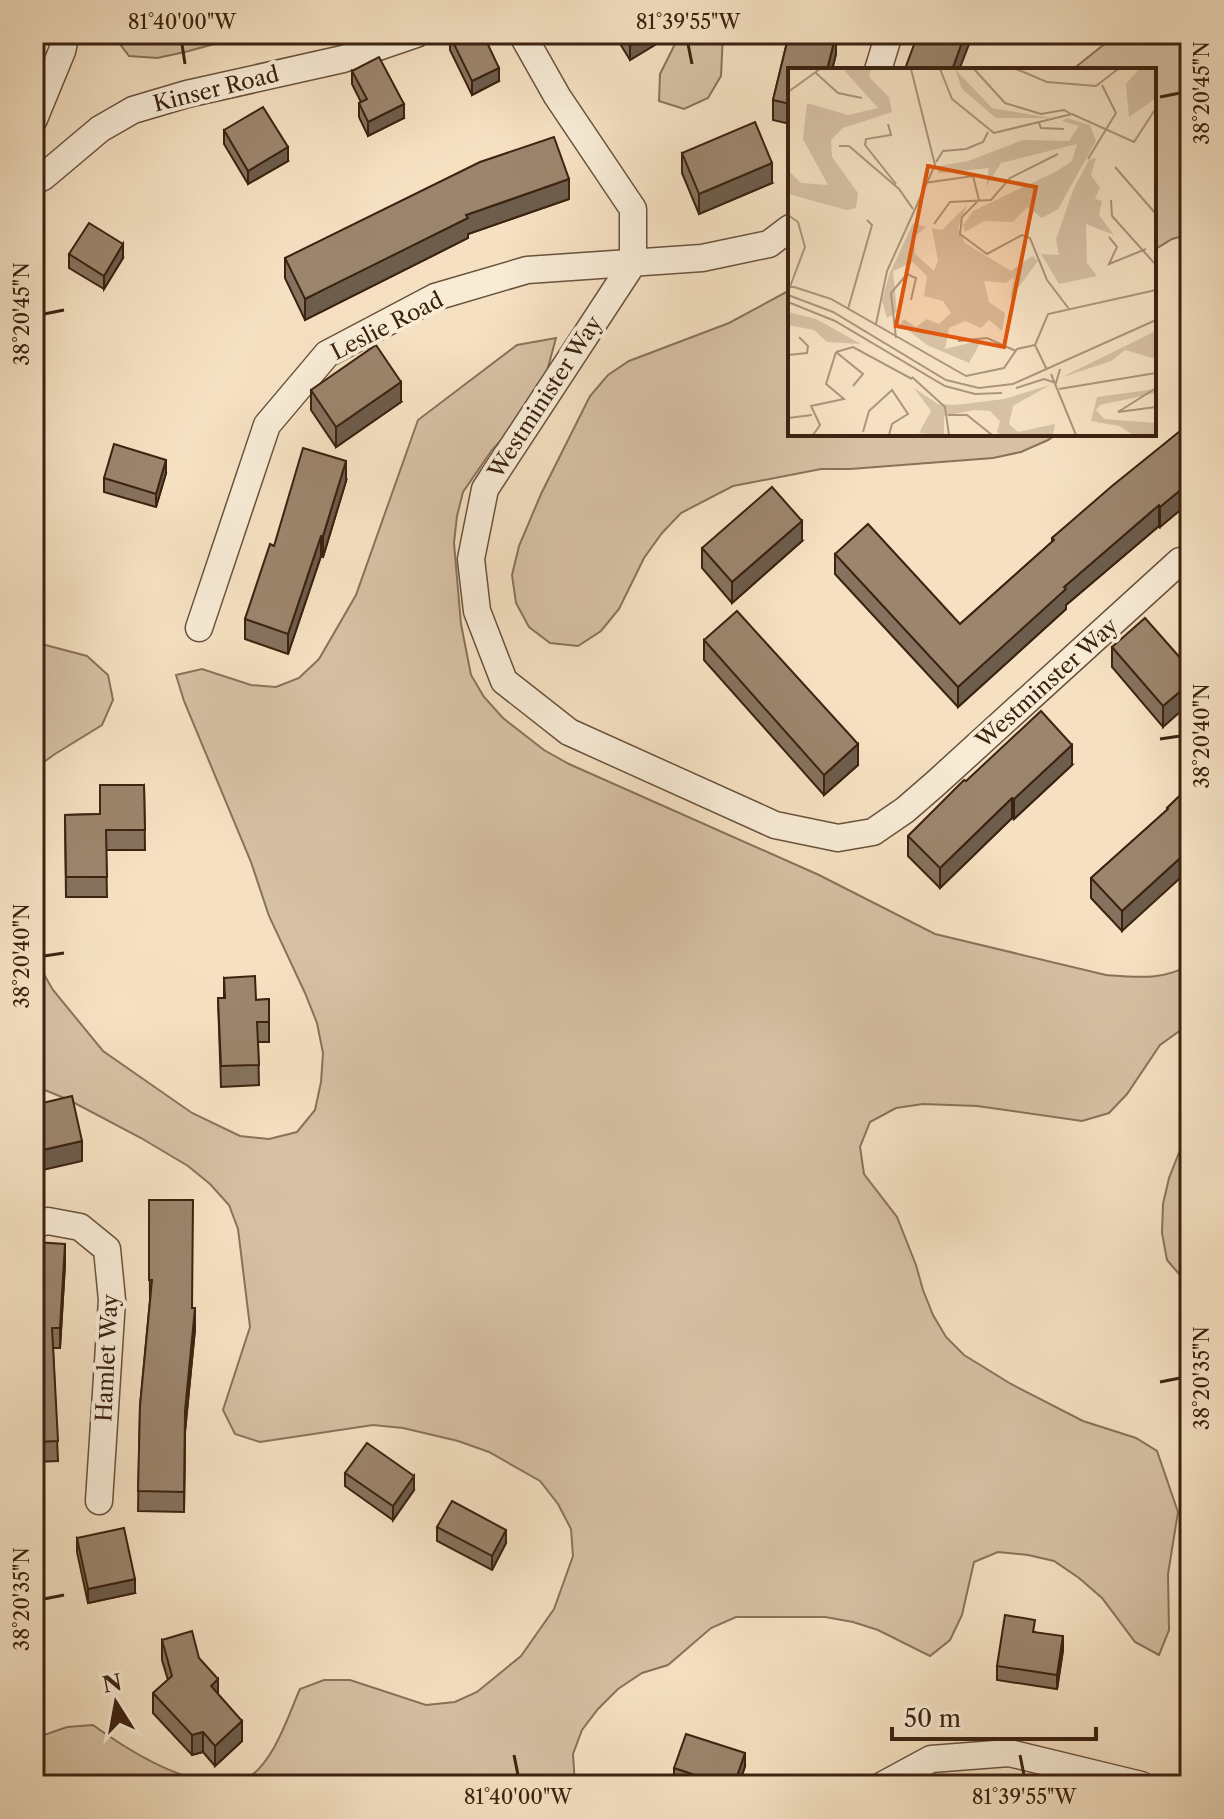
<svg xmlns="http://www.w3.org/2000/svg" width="1224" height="1819" font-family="'Libre Caslon Text',serif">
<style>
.green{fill:#d6c1a4;stroke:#89725a;stroke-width:2}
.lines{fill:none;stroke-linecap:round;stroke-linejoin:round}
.street-casing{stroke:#6a523c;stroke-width:29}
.street{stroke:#f8ecd7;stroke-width:26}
.wall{fill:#86725e;stroke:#3c2210;stroke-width:2}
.shaded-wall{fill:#6d5d4c;stroke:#3c2210;stroke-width:2}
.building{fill:#9c856d;stroke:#3c2210;stroke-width:2}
.ticks{fill:none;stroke:#3c2210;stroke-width:3}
.labels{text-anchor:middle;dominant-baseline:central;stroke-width:8;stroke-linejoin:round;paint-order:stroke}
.street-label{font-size:22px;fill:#3c2210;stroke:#f8ecd7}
.inset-road{fill:none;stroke:#ab957b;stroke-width:2}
.view{fill:#df560c;fill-opacity:0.15;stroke:#df560c;stroke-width:4}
.inset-edge{fill:none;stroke:#3c2210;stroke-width:4}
.neatline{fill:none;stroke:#3c2210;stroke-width:3}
.ticks-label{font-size:20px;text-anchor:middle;fill:#3c2210}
</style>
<rect width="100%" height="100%" fill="#f5e1c2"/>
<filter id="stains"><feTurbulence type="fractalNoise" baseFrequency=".0025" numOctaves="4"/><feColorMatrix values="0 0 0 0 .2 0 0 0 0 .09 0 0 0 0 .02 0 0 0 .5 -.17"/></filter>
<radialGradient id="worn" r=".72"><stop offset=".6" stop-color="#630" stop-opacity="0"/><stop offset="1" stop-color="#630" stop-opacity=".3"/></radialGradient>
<g class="green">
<path d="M251,34L185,52L157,58L129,56L113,35Z"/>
<path d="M680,34H723L721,76L708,98L684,109L659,101L660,74Z"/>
<path d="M1117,34H1190V234L1172,239L1154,250V70H1072Z"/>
<path d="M790,290V434H1057L1048,440L1021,452L993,458L850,469H821L733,486L681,513L662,533L644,558L619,609L601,631L578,646L550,643L529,627L516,603L512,575L519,546L541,494L590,396L608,375L629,361L729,323Z"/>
<path d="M556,338L540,397L492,450L463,492L457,516L454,543L461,624L471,675L484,697L503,718L544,750L569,764L819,875L935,934L1106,975C1133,977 1166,981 1190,964V1035L1181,1030L1160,1045L1127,1094L1109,1113L1082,1121L977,1106L923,1104L896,1108L870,1122L860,1147L864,1174L897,1217L916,1265L923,1290L933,1315L946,1337L964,1355L1011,1384L1083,1421L1136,1438L1157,1451L1178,1512L1168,1574L1169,1630L1159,1655L1135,1642L1102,1598L1079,1578L1054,1561L1028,1555L998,1552L974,1562L962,1615L950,1640L930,1656L878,1630L853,1622L825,1617H736L711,1628L668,1665L642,1673L618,1689L598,1709L582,1730L573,1754L575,1785H38L34,1778V1747L41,1736L67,1727L93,1725C129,1751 186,1786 231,1783C235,1783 240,1783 243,1781C273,1766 287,1718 300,1689L324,1680H350L426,1705L455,1702L477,1692L521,1656L554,1609L573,1556L571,1529L558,1504L540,1481L489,1452L458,1441L403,1428L373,1425L260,1442L235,1434L223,1410L250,1327L238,1229L229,1205L210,1184L188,1166L141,1138L69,1100L40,1088H34V957L53,990L103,1051L192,1113L240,1136L269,1139L297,1132L315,1110L321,1082L323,1053L317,1023L305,993L269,916L251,862L184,701L176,675L202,669L251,685L276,687L299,678L319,659L356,595L418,420L517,345Z"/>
<path d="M34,642L87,656L108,675L113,700L102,725L55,754L34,769Z"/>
<path d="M1190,1125V1278L1185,1281L1167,1260L1162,1233L1163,1204L1169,1178Z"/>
</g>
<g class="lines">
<g class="street-casing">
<g id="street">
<path d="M522,34L557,96L633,209V263L485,489L471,559L477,611L504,681L569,732L775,825L838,838L873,832L905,810L935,784L1180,561L1190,560"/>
<path d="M878,70L889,34"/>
<path d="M34,119L62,51L66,34"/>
<path d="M34,181L43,177L100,129L133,110L187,94L343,59L416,34"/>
<path d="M199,628L267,425L327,354L435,297L527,270L702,258L769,244L790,228"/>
<path d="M34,1224L48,1221L80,1227L107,1249L112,1300L99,1501"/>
<path d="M883,1785L931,1759L1009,1753L1141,1785"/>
</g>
</g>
<use href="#street" class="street"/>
</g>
<g class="wall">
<path d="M614,34H663V40L630,60Z"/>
<path d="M789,34H836V54L832,70H790V124L773,120V100Z"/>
<path d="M450,36L499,81L472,95L450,50Z"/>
<path d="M352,71L404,118L368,136L359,117V103L361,102L352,84Z"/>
<path d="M224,130L288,161L248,184L224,144Z"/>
<path d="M682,153L772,183L699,214L682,173Z"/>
<path d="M569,199L468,234V238L305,320L285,278V258Z"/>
<path d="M69,254L123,258L104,289L69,268Z"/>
<path d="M311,390L401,402L336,447L311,410Z"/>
<path d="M1190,423L1160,527L1159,526L1066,605V609L958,707L835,574V554L960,624L1052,542V538Z"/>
<path d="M166,473L156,507L104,492V478Z"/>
<path d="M346,481L323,557L321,556L288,654L245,639V619L274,546Z"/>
<path d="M802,541L732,603L702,568V548Z"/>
<path d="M704,640L858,765L824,795L704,660Z"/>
<path d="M1112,647L1190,669L1163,727L1112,667Z"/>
<path d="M1072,765L1014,819L1012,818L940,888L908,856V836L966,781Z"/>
<path d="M144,785L145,850H106L107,897H66L65,815L100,814Z"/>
<path d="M1190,786L1122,931L1091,898V878L1167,810V808Z"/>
<path d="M224,978L256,1000L269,999V1042H258L259,1085L221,1087L218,998H224Z"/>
<path d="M149,1200L192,1308L195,1329L185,1432L184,1512L138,1511L140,1406L150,1300Z"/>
<path d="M34,1242L65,1264L60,1348H53L58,1461L34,1462Z"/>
<path d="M345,1473L414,1490L393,1520L345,1486Z"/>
<path d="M437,1527L506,1543L492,1570L437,1541Z"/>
<path d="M77,1538L135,1593L88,1603L77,1552Z"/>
<path d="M1035,1632L1063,1650L1057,1689L997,1680V1666Z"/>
<path d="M162,1640L218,1694L242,1741L215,1766L203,1752L192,1755L153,1713V1693L168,1680L162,1660Z"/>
<path d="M745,1766L739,1785H684L674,1782V1768Z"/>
</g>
<g class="shaded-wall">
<path d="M650,34H663V40L630,60V46Z"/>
<path d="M836,34V54L832,70H827Z"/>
<path d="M965,34H973L959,70H952Z"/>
<path d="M499,68V81L472,95V81Z"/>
<path d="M404,104V118L368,136V122Z"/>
<path d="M288,147V161L248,184V171Z"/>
<path d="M772,163V183L699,214V194Z"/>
<path d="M569,179V199L468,234V238L305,320V299L466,215Z"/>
<path d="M123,244V258L104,289V276Z"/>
<path d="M401,382V402L336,447V427Z"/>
<path d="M166,460V473L156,507V494Z"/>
<path d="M346,461V481L323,557V536Z"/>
<path d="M1190,482V502L1160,527V507Z"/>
<path d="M1159,505V526L1066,605V609L958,707V687L1064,587Z"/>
<path d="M802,521V541L732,603V582Z"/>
<path d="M38,522V536L34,570V557Z"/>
<path d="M321,536V556L288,654V634Z"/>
<path d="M1190,683V703L1163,727V706Z"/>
<path d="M858,744V765L824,795V775Z"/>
<path d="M1072,745V765L1014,819V799Z"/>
<path d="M1012,798V818L940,888V868Z"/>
<path d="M1190,849V869L1122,931V911Z"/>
<path d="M82,1141V1161L34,1172V1152Z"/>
<path d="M65,1244V1264L60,1348V1328Z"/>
<path d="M195,1308V1329L185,1432L184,1512L185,1411Z"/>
<path d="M414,1476V1490L393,1520V1506Z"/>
<path d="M506,1530V1543L492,1570V1556Z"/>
<path d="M135,1579V1593L88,1603V1589Z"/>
<path d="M1063,1636V1650L1057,1689V1675Z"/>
<path d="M218,1679V1699L211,1686Z"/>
<path d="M242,1721V1741L215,1766V1746Z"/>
<path d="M203,1732V1752L192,1755V1735Z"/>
<path d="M745,1753V1766L739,1785H734Z"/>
</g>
<g class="building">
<path d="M454,34H483L499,68L472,81L450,36Z"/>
<path d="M623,34H650L630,46Z"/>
<path d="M789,34H836L827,70H790V104L773,100Z"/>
<path d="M918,34H965L952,70H908L905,69Z"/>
<path d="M379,57L404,104L368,122L359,103L367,99L352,71Z"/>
<path d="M263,107L288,147L248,171L224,130Z"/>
<path d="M755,122L772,163L699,194L682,153Z"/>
<path d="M554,137L569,179L466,215L468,218L305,299L285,258L480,162Z"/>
<path d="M89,223L123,244L104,276L69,254Z"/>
<path d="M376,345L401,382L336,427L311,390Z"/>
<path d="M1190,423V482L1160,507L1159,505L1064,587L1066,589L958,687L835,554L868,524L960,624L1054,540L1052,538L1112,486Z"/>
<path d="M114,444L166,460L156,494L104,478Z"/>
<path d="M303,448L346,461L323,536H321L288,634L245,619L270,544L274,546Z"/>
<path d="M772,487L802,521L732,582L702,548Z"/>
<path d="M34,522H38L34,557Z"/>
<path d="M737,611L858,744L824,775L704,640Z"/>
<path d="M1145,618L1190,669V683L1163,706L1112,647Z"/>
<path d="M1041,711L1072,745L1014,799L1012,798L940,868L908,836L964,780L966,781Z"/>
<path d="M100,785H144L145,830H106L107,877H66L65,815L100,814Z"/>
<path d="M1190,786V849L1122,911L1091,878L1168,809L1167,808Z"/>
<path d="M255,976L256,1000L269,999V1022H257L259,1065L221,1066L218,998H225L224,978Z"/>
<path d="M72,1096L82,1141L34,1152V1105Z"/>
<path d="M149,1200H193L192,1308H195L185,1411L184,1492L138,1491L140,1406L152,1280H149Z"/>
<path d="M34,1242L65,1244L60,1328H52L58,1441L34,1442Z"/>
<path d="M367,1443L414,1476L393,1506L345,1473Z"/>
<path d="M452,1501L506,1530L492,1556L437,1527Z"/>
<path d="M124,1528L135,1579L88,1589L77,1538Z"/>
<path d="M1005,1615L1035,1620L1033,1632L1063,1636L1057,1675L997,1666Z"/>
<path d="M192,1631L199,1658L218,1679L211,1686L242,1721L215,1746L203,1732L192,1735L153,1693L172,1676L162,1640Z"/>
<path d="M686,1734L745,1753L734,1785H695L698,1776L674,1768Z"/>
</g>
<path class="ticks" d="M182,44L185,64M688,44L692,64M1160,97L1180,93M44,314L64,310M1160,739L1180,736M44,956L64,953M1160,1382L1180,1378M44,1599L64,1595M514,1755L518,1775M1020,1755L1024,1775"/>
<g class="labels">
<g class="street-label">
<text transform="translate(216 89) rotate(-14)">Kinser Road</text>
<text transform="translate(387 326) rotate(-27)">Leslie Road</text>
<text transform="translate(545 397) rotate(-57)">Westminister Way</text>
<text transform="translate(1047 683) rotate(-42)">Westminster Way</text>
<text transform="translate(107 1358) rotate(-87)">Hamlet Way</text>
</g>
</g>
<g transform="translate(788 68)">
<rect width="368" height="368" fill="#f5e1c2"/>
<path d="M55,1H83L81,9L101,29L104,44L55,60L43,72L44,89L70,125L68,140L59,142L0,126V102L13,115L40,117L15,71L19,35L60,47L90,40ZM167,1L204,40L263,50H208L174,21ZM351,1H366L368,30L341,49L338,16ZM279,50L302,57L308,73L270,141L254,150L239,139L225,154L196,153L177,164L175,157L185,143L269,103L284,93L289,76L213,95L198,119L201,100L155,105H150L151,98L180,93L235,72L281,73L291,58L274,53ZM308,90L303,107L312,120L307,131L314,133L311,147L326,167L298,156L299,195L309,208L271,216L253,186L271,187L268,171L286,120L301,92ZM179,137L170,160L177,175L223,203L244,188L250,193L222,231L226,209L218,215L196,213L201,234L217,245L214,263L201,252L193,260L177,253L161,260L157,281L194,272L181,295L139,277L112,256L116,251L128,259L139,251L151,256L163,245L155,233L136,228L139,208L125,194L105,203L109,244L99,250L94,233L101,207L125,155L138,159L126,169L127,186L146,203L150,193L144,160L154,162ZM0,244L28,251L73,276L39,274L26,262L0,257ZM368,263V291L337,282L323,293L272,310ZM262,317L225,338L221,356L230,364L267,356L265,367H213L209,364L212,353L202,343L187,342L156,348V367L131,365L143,343L126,320L150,336L167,337L216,331ZM368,321V325L312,337L308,342L316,351L368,355V367H345L331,358L303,353L309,329Z" fill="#d6c1a4"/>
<path class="inset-road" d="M152,1L164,31L206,65L284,46L346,74L368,40M186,1L217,35L253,46L276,42L283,46M228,1L259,14L308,18L330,1M28,5L50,25L74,30M0,24L32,1M0,49V75M251,55L253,60L276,61M100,56L103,67L78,71L77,77L108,116M51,78H61L111,121L125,141M300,91L328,45L314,17M148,94L155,83L178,81L195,74L200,64M327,99L368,146M136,115L185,108L191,132L174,149L172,166L199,186L234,167L242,170L259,212L281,241M323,132L324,148L368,197M0,147L10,154L17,179L0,224M146,156L162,134L203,132L222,110L270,86M321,169L329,179L321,196L358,181M0,217L43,231L178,308L216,300L229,281L247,277M0,227L45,244L158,312L191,320L225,316L368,252M0,234L47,253L157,318L187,326L214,325M60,241L84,157L79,152M88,256L99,203L147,97L123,1M108,270L103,225L119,206L128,210L123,232M170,273L199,270L228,283M48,284L65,279L124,311M48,284L75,306L65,318M0,287L19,285L20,278L11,269M259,302L247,277L260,246L368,222M263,306L288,367M124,309L157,339L161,367M228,320L256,311L268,315L272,301M368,320L330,344L368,339M271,321L368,305M160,347H179L204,367M0,350L24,347M75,364L81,343L104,322L120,346L104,356L101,367M25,367L32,357L23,338L56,331L38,316L48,284"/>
<path class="view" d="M140,98L248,119L216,279L108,258Z"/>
<rect width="368" height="368" class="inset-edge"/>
</g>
<rect width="1224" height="1819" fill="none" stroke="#f5e1c2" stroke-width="88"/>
<g transform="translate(116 1703) rotate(349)" stroke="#f8ecd7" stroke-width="6" paint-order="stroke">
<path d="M0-6L14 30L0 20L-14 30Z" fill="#3c2210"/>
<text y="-12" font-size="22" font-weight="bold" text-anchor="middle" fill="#3c2210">N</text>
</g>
<path d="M892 1727v12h204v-12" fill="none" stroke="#3c2210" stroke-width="4"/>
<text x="904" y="1727" font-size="24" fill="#3c2210" stroke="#f8ecd7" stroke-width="6" paint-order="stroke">50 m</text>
<rect x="44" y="44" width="1136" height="1731" class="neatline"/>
<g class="ticks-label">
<text x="182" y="29">81°40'00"W</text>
<text x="688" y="29">81°39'55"W</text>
<text transform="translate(1202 93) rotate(-90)" y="7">38°20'45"N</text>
<text transform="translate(22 314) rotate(-90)" y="7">38°20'45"N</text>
<text transform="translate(1202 736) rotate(-90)" y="7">38°20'40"N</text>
<text transform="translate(22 956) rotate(-90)" y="7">38°20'40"N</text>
<text transform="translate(1202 1378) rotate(-90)" y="7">38°20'35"N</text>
<text transform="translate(22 1599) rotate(-90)" y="7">38°20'35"N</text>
<text x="518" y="1804">81°40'00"W</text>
<text x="1024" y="1804">81°39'55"W</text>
</g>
<rect width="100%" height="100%" filter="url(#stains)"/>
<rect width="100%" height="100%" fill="url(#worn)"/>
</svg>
